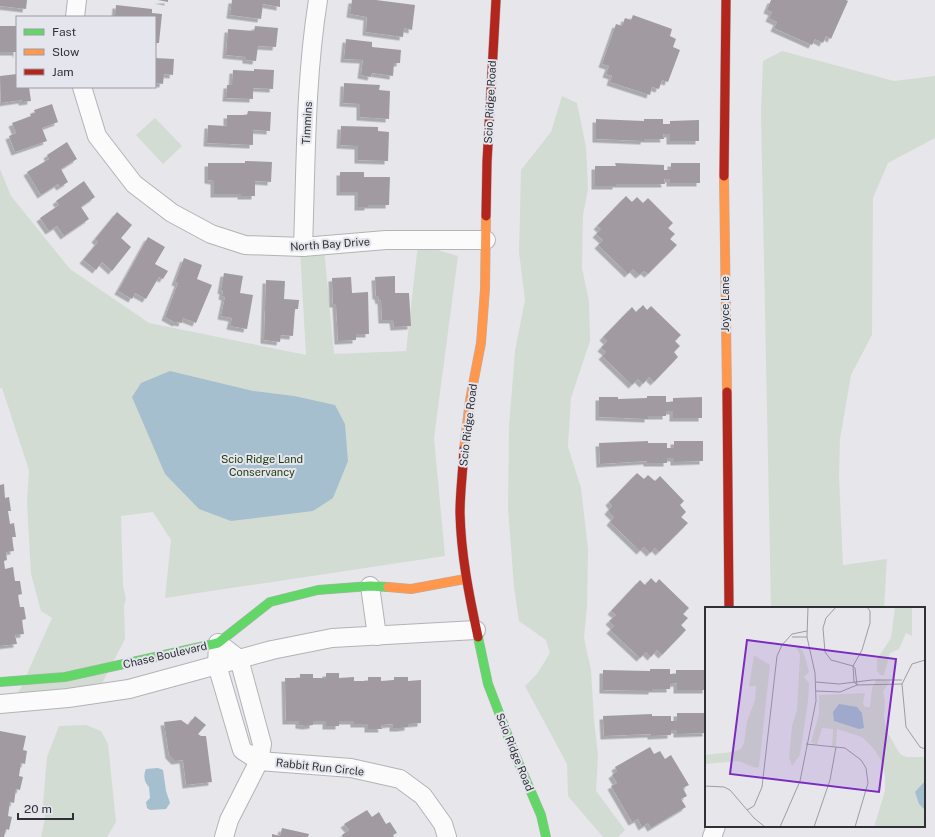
<svg xmlns="http://www.w3.org/2000/svg" width="935" height="837" font-family="'Public Sans',sans-serif">
<style>
.green{fill:#d3dcd2}
.water{fill:#a5bfce}
.building{fill:#a19ba1;filter:url(#shadow)}
.lines{fill:none;stroke-linecap:round;stroke-linejoin:round}
.street-casing{stroke:#b3b3b7;stroke-width:20}
.fast-casing{stroke:#b3b3b7;stroke-width:10}
.slow-casing{stroke:#b3b3b7;stroke-width:10}
.jam-casing{stroke:#b3b3b7;stroke-width:10}
.street{stroke:#fbfbfc;stroke-width:18}
.fast{stroke:#63d668;stroke-width:9}
.slow{stroke:#ff974d;stroke-width:9}
.jam{stroke:#b3261e;stroke-width:9}
.labels{text-anchor:middle;dominant-baseline:central;stroke-width:4;stroke-linejoin:round;paint-order:stroke}
.street-label{font-size:11px;fill:#303134;stroke:#e4e5ed}
.park-label{font-size:11px;fill:#1b380b;stroke:#e4e5ed}
.inset-road{fill:none;stroke:#9d9ea2;stroke-width:1}
.view{fill:#7b2cbf;fill-opacity:0.15;stroke:#7b2cbf;stroke-width:2}
.inset-edge{fill:none;stroke:#303134;stroke-width:2}
</style>
<defs>
<filter id="shadow"><feDropShadow dx="-3.5" dy="3.5" stdDeviation="0" flood-color="#0004"/></filter>
</defs>
<rect width="100%" height="100%" fill="#e6e6eb"/>
<g class="green">
<path d="M782,51L894,81L935,76V138L888,163L873,198L872,335L851,375L840,439L839,476L843,565L887,559L884,608H771L761,113L763,61Z"/>
<path d="M562,96L577,103L586,147L588,189L583,215L582,268L589,301L590,341L571,398L568,447L581,488L588,549L587,607L584,638L591,670L594,720L598,756L596,791L625,830L618,837H603L568,796L567,764L525,686L537,674L550,653L546,640L519,621L514,587L508,508L509,427L515,351L525,300L519,252L521,170L551,132Z"/>
<path d="M155,118L182,146L163,164L136,135Z"/>
<path d="M0,169L11,196L70,269L149,323L306,355L300,249L324,248L334,354L406,351L418,244L458,256L434,438L445,556L165,598L171,540L153,512L121,516L123,586L126,599L124,605L125,639L96,695L17,696L52,618L41,611L31,574L27,502L29,470L2,388H0Z"/>
<path d="M86,725L101,731L108,744L116,822L107,837H41L45,818L43,804L47,757L59,726Z"/>
</g>
<g class="water">
<path d="M170,371L253,391L294,396L335,405L345,424L348,461L333,498L313,511L231,521L199,509L165,474L132,397L141,383Z"/>
<path d="M158,768L163,770L166,791L170,803L166,809L150,810L147,808L146,802L150,798L149,787C144,782 143,775 146,769Z"/>
</g>
<g class="building">
<path d="M0,0H27L26,9L0,6Z"/>
<path d="M158,0H168V2Z"/>
<path d="M232,0H280V7L263,4L261,19L230,15Z"/>
<path d="M352,0H376L415,5L412,30L404,28L403,37L366,32L367,17L350,14Z"/>
<path d="M771,0H846L848,1L831,39L826,36L823,43L815,39L812,45L774,28L777,22L769,18L772,12L767,10Z"/>
<path d="M116,5L152,9V13L162,14L159,43H155V17H115Z"/>
<path d="M633,15L672,29L670,36L676,39L673,47L680,50L668,82L662,80L659,89L652,87L650,95L610,82L612,76L606,74L609,66L602,64L616,24L622,26L625,18L631,20Z"/>
<path d="M0,26H17V55L16,52H0Z"/>
<path d="M255,26L278,28L276,47L258,46L256,61L246,60V57L226,55L228,29L254,31Z"/>
<path d="M346,39L372,42V47L401,50L400,63H394L393,76L372,73L371,77L361,75L363,60L344,59Z"/>
<path d="M155,58L174,59L173,75L164,74L163,84L155,83Z"/>
<path d="M254,69L274,70L273,89L253,88V99L226,98L227,85H232L233,70L254,71Z"/>
<path d="M17,74V87H29L31,101L22,102V100L1,103L0,76Z"/>
<path d="M344,83L380,85L379,90L390,91L389,119L360,117V104L343,103Z"/>
<path d="M52,104L58,122L42,128L47,141L15,152L9,136L16,133L12,123L31,116L30,114L35,113L34,110Z"/>
<path d="M248,111L271,112L270,131L253,130V145L207,143L208,125L227,126V115H247Z"/>
<path d="M596,119L644,121V119H663V124H670V121L699,120V141H670V134H663L664,139H644V141L596,139Z"/>
<path d="M341,126L378,127V131L389,132L388,161L358,160V146L340,145Z"/>
<path d="M67,142L77,159L61,169L68,182L60,187L58,184L41,195L27,172L49,159L47,155Z"/>
<path d="M245,161L272,162L271,182L255,181V196H241V194H214V181L208,180V163H245Z"/>
<path d="M615,163L664,165V170H671V163H700V183H670V179H664L665,184H616V186H595V166H616Z"/>
<path d="M340,172H364V177H390L389,205H368V207H358V192H340Z"/>
<path d="M84,181L95,197L81,207L89,219L64,236L57,226L49,231L40,218L59,205L56,201Z"/>
<path d="M626,196L632,202L637,197L643,203L648,198L673,223L668,228L675,234L670,239L677,245L648,274L644,271L639,275L633,269L628,274L598,245L603,240L596,234L601,229L597,226Z"/>
<path d="M117,212L132,225L121,238L131,247L112,271L102,262L96,270L83,260L98,242L95,239Z"/>
<path d="M148,237L165,247L155,264L168,271L163,279L159,277L146,299L135,293L132,299L118,291Z"/>
<path d="M184,258L202,265L197,279L212,285L196,323L183,318L182,323L177,322L176,323L165,317L178,283L175,282Z"/>
<path d="M224,273L243,276L240,293L253,295L247,329L230,326L232,318L221,316L225,297L222,296L223,291L221,290Z"/>
<path d="M395,276V293H409L411,326L394,327L393,320H382L381,300L379,301L378,296H376L375,277Z"/>
<path d="M351,277L352,293L368,292L369,334H356V340L338,341L336,304H333L332,278Z"/>
<path d="M266,280L285,281L284,299L299,300L298,309H295L293,336L281,335L280,342L264,340Z"/>
<path d="M643,305L647,310L651,306L681,335L675,341L680,346L674,352L678,357L654,382L649,377L643,384L638,379L632,385L602,356L606,352L601,348L607,341L603,337L632,307L636,312Z"/>
<path d="M647,396H666V402H673V398L702,397V418H673V411H666V416H648V419L599,417V397H618V399L647,398Z"/>
<path d="M648,441V443H667V448H674V441H703V461L674,462V458H667V463H647V461L600,464L599,443Z"/>
<path d="M637,473L644,479L648,475L655,481L660,476L684,501L680,505L686,512L681,517L688,523L659,552L655,548L650,553L644,547L640,551L610,522L614,517L608,511L612,506L609,502Z"/>
<path d="M4,484L5,498L9,497L11,511H8L10,524L14,523L16,537H12L14,551L6,552L7,560L4,561L5,569L13,567L15,581H20L22,594L18,595L20,607H24L26,619L22,620L24,634L15,635L17,644L0,646V485Z"/>
<path d="M651,578L656,583L659,579L689,608L683,614L688,618L681,625L686,630L662,655L657,650L651,657L646,652L640,658L610,630L614,626L609,621L616,615L611,611L640,580L645,585Z"/>
<path d="M650,669H670V674H676V670H706V690H677V683L670,684V689H652V691L603,690V670L650,671Z"/>
<path d="M326,673H339V678L354,677V681H368V677H381V681L394,680V677H408V681L421,680V723L408,724V727L400,728H393V724L381,725L382,729H368V724H354V721H339V726H326V721H313V725L306,726L299,725V721H286L285,678H300V674H313V678H326Z"/>
<path d="M677,713H706V733L677,734V730H671V735L651,736V734L604,736L603,716L652,714V716H671V721H677Z"/>
<path d="M195,716L206,725L198,734L201,736H206L212,782L186,785L183,760L175,761L169,755L164,722L181,720L188,725Z"/>
<path d="M0,731L26,736L23,750L27,751L25,764L21,763L19,776L23,777L20,790L16,789L14,803L10,802L8,816L12,817L9,830L6,829L4,837H0Z"/>
<path d="M650,747L654,754L660,751L665,759L671,755L689,785L683,788L687,796L681,799L686,807L651,828L648,823L642,827L638,819L632,822L611,786L617,783L612,775L617,771L615,767Z"/>
<path d="M367,810L372,817L379,812L386,824L390,822L397,833L393,835L394,837H343L342,835L349,830L344,824Z"/>
<path d="M282,828L309,834L308,837H272V834L280,836Z"/>
</g>
<g class="lines">
<g class="street-casing">
<g id="street">
<path d="M75,17L77,0"/>
<path d="M82,87L97,136L134,184L172,213L211,234L245,245L303,247L386,240H486"/>
<path d="M303,247C306,165 305,81 318,0"/>
<path d="M370,586L377,636"/>
<path d="M218,643L239,659L262,744L259,761L242,750L217,665Z"/>
<path d="M0,704L68,698L129,689L272,650L332,638L476,630"/>
<path d="M224,837L229,820L259,761L351,768L400,779L423,796L443,824L447,837"/>
<path d="M712,837L716,826"/>
</g>
</g>
<g class="fast-casing">
<g id="fast">
<path d="M478,637L488,684L516,757L541,815L546,837"/>
<path d="M0,682L65,677L218,643L270,602L318,590L370,586L388,587"/>
</g>
</g>
<g class="slow-casing">
<g id="slow">
<path d="M724,176L727,392"/>
<path d="M464,449L470,400L481,343L485,289L486,216"/>
<path d="M388,587L411,589L465,579"/>
</g>
</g>
<g class="jam-casing">
<g id="jam">
<path d="M724,176L726,0"/>
<path d="M486,216L487,162L496,0"/>
<path d="M727,392L729,608"/>
<path d="M464,449C463,470 460,492 460,513C461,555 469,595 478,637"/>
</g>
</g>
<use href="#street" class="street"/>
<use href="#fast" class="fast"/>
<use href="#slow" class="slow"/>
<use href="#jam" class="jam"/>
</g>
<g class="labels">
<g class="street-label">
<text transform="translate(490 102) rotate(-87)">Scio Ridge Road</text>
<text transform="translate(307 123) rotate(-87)">Timmins</text>
<text transform="translate(330 244) rotate(-4)">North Bay Drive</text>
<text transform="translate(725 304) rotate(-90)">Joyce Lane</text>
<text transform="translate(468 425) rotate(-83)">Scio Ridge Road</text>
<text transform="translate(165 655) rotate(-13)">Chase Boulevard</text>
<text transform="translate(515 752) rotate(68)">Scio Ridge Road</text>
<text transform="translate(320 767) rotate(6)">Rabbit Run Circle</text>
</g>
<g class="park-label">
<text x="262" y="459">Scio Ridge Land<tspan x="262" dy="13">Conservancy</tspan></text>
</g>
</g>
<g transform="translate(705 607)">
<rect width="220" height="220" fill="#e6e6eb"/>
<path d="M190,0H207V29L201,26L194,42L185,46L179,68H175L172,64V52L186,31ZM94,38L99,47L104,65L99,70L104,76L103,94L95,148L87,159L84,150L87,119L92,103L95,47L91,40ZM49,48L65,58L54,160L51,161L33,154L0,157V148L27,145L36,142L39,136L42,114L50,93L51,79H44ZM172,72L185,74L178,85L180,93L179,109L181,123L195,147L201,150H220V220H169L180,184V169L176,153L168,141L157,130L132,122L131,139H127L128,122L117,121L112,138L106,135L114,107V88L160,86L158,96L160,100H165L167,81Z" fill="#d3dcd2"/>
<path d="M134,97L152,100L157,106L159,121L154,122L129,114L128,105ZM220,174V203L214,197L210,185Z" fill="#a5bfce"/>
<path class="inset-road" d="M131,0L121,11L118,21L120,45L126,53L148,59L157,43L165,16V4L162,0M87,30H102M220,53L207,57L197,77L201,120L215,140L220,142M148,59L150,61L152,78L149,75ZM111,75L134,77L167,73H197M111,84L135,85L152,78L197,77M101,137L140,141L156,153L161,161L163,176L150,220M0,179L19,180L25,183L49,211L60,220M42,203L49,199L57,180L72,49L77,38L87,27L102,24M75,220L95,174L111,94L110,66L102,30L103,0M109,220L125,173L131,140"/>
<path class="view" d="M42,33L191,52L174,185L25,167Z"/>
<rect width="220" height="220" class="inset-edge"/>
</g>
<rect x="16" y="16" width="140" height="72" fill="#e4e5ed" stroke="#9c9da3"/>
<rect x="24" y="29" width="20" height="6" fill="#63d668" stroke="#9c9da3"/>
<text x="52" y="36" font-size="12" fill="#303134">Fast</text>
<rect x="24" y="49" width="20" height="6" fill="#ff974d" stroke="#9c9da3"/>
<text x="52" y="56" font-size="12" fill="#303134">Slow</text>
<rect x="24" y="69" width="20" height="6" fill="#b3261e" stroke="#9c9da3"/>
<text x="52" y="76" font-size="12" fill="#303134">Jam</text>
<path d="M18 813v6h55v-6" fill="none" stroke="#303134" stroke-width="2"/>
<text x="24" y="813" font-size="12" fill="#303134" stroke="#e4e5ed" stroke-width="3" paint-order="stroke">20 m</text>
</svg>
